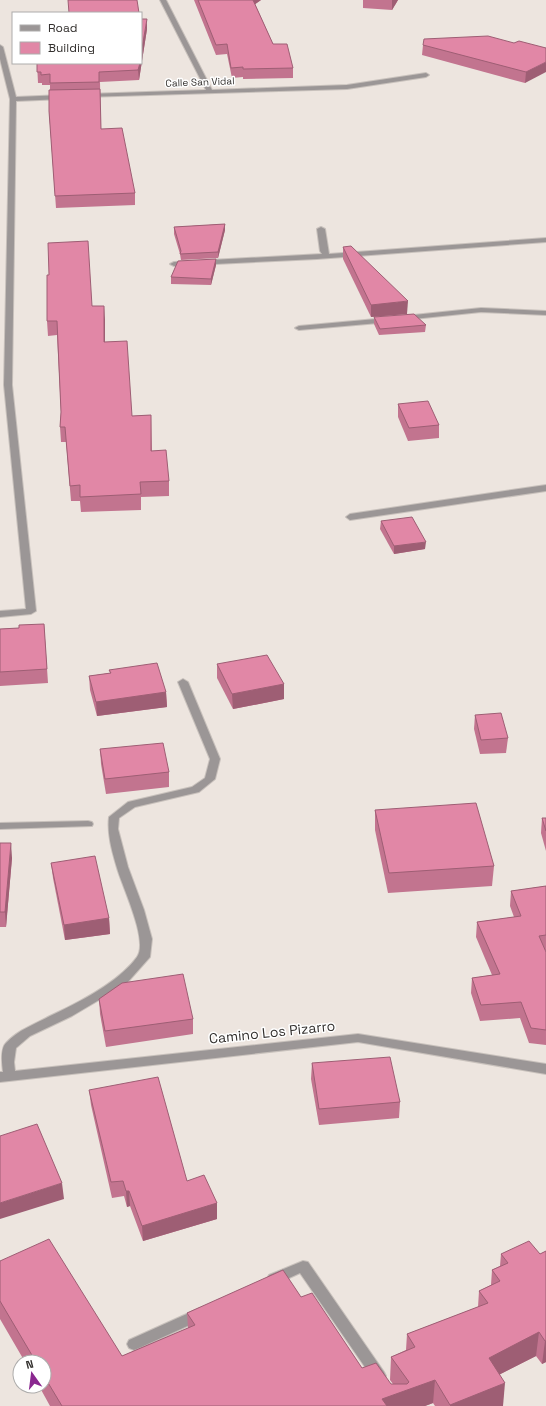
<svg xmlns="http://www.w3.org/2000/svg" width="546" height="1406" font-family="'Space Grotesk',sans-serif">
<style>
.lines{fill:none;stroke-linecap:round;stroke-linejoin:round}
.minor-casing{stroke:#c8c1bc;stroke-width:2}
.minor{fill:#9b9696;fill-rule:evenodd}
.wall{fill:#c2748f}
.shaded-wall{fill:#9e5e74}
.building{fill:#e187a6;stroke:#9e5e74}
.labels{text-anchor:middle;dominant-baseline:central;stroke-width:3;stroke-linejoin:round;paint-order:stroke}
.far-street-label{font-size:10px;fill:#33302e;stroke:#fff}
.near-street-label{font-size:14px;fill:#33302e;stroke:#fff}
</style>
<rect width="100%" height="100%" fill="#ede5df"/>
<g class="lines">
<g class="minor-casing">
<g id="minor">
<path d="M160,0H166L212,90L347,85L426,73L429,75L426,77L347,89L85,97L84,96L87,94L206,90Z"/>
<path d="M0,45L3,47L16,97L63,95L66,97L63,99L16,101L12,385L36,611L31,614L0,617V611L26,609L4,385L10,99L0,59Z"/>
<path d="M321,227L325,229L329,254L546,238V242L317,259L174,266L170,264L174,262L322,254L320,251L317,229Z"/>
<path d="M481,308L546,311V315L481,312L404,320L400,318L404,316Z"/>
<path d="M387,318H390V322L299,330L295,328L299,326Z"/>
<path d="M546,485V491L350,520L346,517L350,514Z"/>
<path d="M183,679L188,682L220,759L215,779L199,792L135,807L119,818L118,829L128,867L144,910L152,939L150,957L126,984L72,1016L30,1036L16,1048L14,1062L15,1071L358,1034L546,1064V1074L358,1042L0,1082V1072H3C2,1064 0,1049 6,1043C18,1030 35,1024 50,1016C78,1003 119,982 137,957C149,941 122,886 117,868C112,851 107,834 109,817L128,802L192,787L205,778L210,759L178,682Z"/>
<path d="M88,821L92,822L93,824L92,826L0,829V823Z"/>
<path d="M303,1261L308,1262L384,1372L386,1376L384,1380L379,1382L374,1380L300,1273L274,1285L269,1283L267,1279L269,1275Z"/>
<path d="M200,1308L205,1310L207,1314L205,1318L139,1348L134,1350L129,1348L127,1344L129,1340Z"/>
</g>
</g>
<use href="#minor" class="minor"/>
</g>
<g class="wall">
<path d="M194,0H261L255,4L273,44L293,68V78L243,79V77L232,78L227,54L216,55Z"/>
<path d="M363,0H398L392,10L363,8Z"/>
<path d="M147,29L139,80L100,82L101,129L135,193V205L56,208L49,111L50,90V85H42V83H38L37,63Z"/>
<path d="M514,43L546,48L525,83L422,55L423,45Z"/>
<path d="M225,224V230L218,258L181,260L180,254L174,234V227Z"/>
<path d="M343,247L407,314L371,317L343,259Z"/>
<path d="M216,259V265L211,285L171,284V277Z"/>
<path d="M92,306L105,320V342L132,416L151,415L152,451L169,481V496L141,497V510L81,512L80,501H71L66,442H61L60,427L61,412L57,335L48,336L47,321Z"/>
<path d="M374,317L426,325L425,332L379,335L374,324Z"/>
<path d="M398,404L439,425V438L408,441L398,417Z"/>
<path d="M381,521L425,549L394,554L380,529Z"/>
<path d="M44,624L48,683L0,686V629L19,628Z"/>
<path d="M217,664L284,684V699L233,709L217,678Z"/>
<path d="M109,670L166,692L167,707L97,716L90,690L89,676L110,673Z"/>
<path d="M475,715L508,738L506,753L480,754L474,729Z"/>
<path d="M100,749L169,772V787L106,794L101,764Z"/>
<path d="M375,810L494,866L492,886L388,893L375,830Z"/>
<path d="M542,818H546V851L541,833Z"/>
<path d="M0,843L12,858L6,927H0Z"/>
<path d="M51,863L109,918L110,934L65,940L53,878Z"/>
<path d="M546,886V950H545L546,952V1045L529,1043L520,1018L480,1021L471,993L472,978L492,975L476,937L477,922L514,917L510,906L511,891Z"/>
<path d="M99,999L193,1019V1034L106,1047L100,1014Z"/>
<path d="M312,1063L400,1102L399,1118L319,1125L311,1079Z"/>
<path d="M89,1090L187,1181L217,1203V1219L143,1241L130,1206L127,1207L124,1196L112,1198L91,1105Z"/>
<path d="M546,1251V1362L542,1364L536,1356L500,1374L503,1406H435L433,1403L425,1406H50L39,1386H44V1362H25L0,1319V1261L122,1356L188,1328L187,1313L301,1297L362,1368L391,1384H393L390,1380L391,1357L406,1350L407,1334L478,1307L479,1291L491,1285L492,1270L500,1266L501,1254H540Z"/>
</g>
<g class="shaded-wall">
<path d="M251,0H261L251,7Z"/>
<path d="M392,0H398L392,10Z"/>
<path d="M147,19V29L139,80L138,70L140,63H141V54Z"/>
<path d="M546,62V72L525,83L526,72Z"/>
<path d="M225,224V230L218,258V252Z"/>
<path d="M216,259V265L211,285V279Z"/>
<path d="M408,301L407,314L371,317V305Z"/>
<path d="M104,306L105,320V356L104,342Z"/>
<path d="M426,542L425,549L394,554V546Z"/>
<path d="M284,684V699L233,709L232,694Z"/>
<path d="M166,692L167,707L97,716L96,702Z"/>
<path d="M11,843L12,858L6,927L5,912Z"/>
<path d="M109,918L110,934L65,940L64,925Z"/>
<path d="M62,1183L64,1199L0,1219V1203Z"/>
<path d="M126,1191H129L130,1206L127,1207Z"/>
<path d="M217,1203V1219L143,1241L142,1226Z"/>
<path d="M539,1332L536,1356L487,1381L489,1358Z"/>
<path d="M545,1341H546V1362L542,1364Z"/>
<path d="M435,1380L433,1403L425,1406H382V1399Z"/>
<path d="M505,1383L503,1406H450V1405Z"/>
</g>
<g class="building">
<path d="M68,0H137L139,13H69Z"/>
<path d="M198,0H253L273,44H287L293,68L243,69V67L231,68L227,44L216,45Z"/>
<path d="M141,19H147L141,54Z"/>
<path d="M488,36L514,43L519,41L546,48V62L526,72L423,45L424,39Z"/>
<path d="M37,63H140L138,70L99,72V82L50,83V74L41,75V72H37Z"/>
<path d="M100,89L101,129L122,128L135,193L55,196L49,111V90Z"/>
<path d="M225,224L218,252L180,254L181,251L174,227Z"/>
<path d="M88,241L92,306H104V342L127,341L132,416L151,415V451L166,450L169,481L140,482L141,494L80,497V485L70,486L65,427H60L61,412L57,321H47V275H49L48,243Z"/>
<path d="M351,246L408,301L371,305L343,247Z"/>
<path d="M216,259L211,279L171,277L178,261Z"/>
<path d="M414,314L426,325L380,329L374,317Z"/>
<path d="M428,401L439,425L409,428L398,404Z"/>
<path d="M412,517L426,542L394,546L381,521Z"/>
<path d="M44,624L47,669L0,672V629L19,628V625Z"/>
<path d="M267,655L284,684L232,694L217,664Z"/>
<path d="M157,663L166,692L96,702L89,676L111,673L109,670Z"/>
<path d="M501,713L508,738L481,740L475,715Z"/>
<path d="M163,743L169,772L105,779L100,749Z"/>
<path d="M476,803L494,866L389,873L375,810Z"/>
<path d="M542,818H546V831Z"/>
<path d="M0,843H11L5,912H0Z"/>
<path d="M95,856L109,918L64,925L51,863Z"/>
<path d="M546,886V935L539,936L546,952V1030L531,1028L521,1002L481,1005L472,978L500,974L477,922L521,916L511,891Z"/>
<path d="M183,974L193,1019L105,1031L99,999L122,983Z"/>
<path d="M390,1057L400,1102L319,1109L312,1063Z"/>
<path d="M158,1077L187,1181L204,1175L217,1203L142,1226L129,1191H126L123,1181L111,1182L89,1090Z"/>
<path d="M37,1124L62,1183L0,1203V1136Z"/>
<path d="M49,1239L122,1356L195,1325L187,1313L283,1270L301,1297L312,1293L362,1368L376,1363L391,1384H407L409,1382L391,1357L415,1347L407,1334L488,1303L479,1291L500,1281L492,1270L508,1263L501,1254L529,1241L540,1254L546,1251V1341H545L539,1332L489,1358L505,1383L450,1405L435,1380L382,1399L387,1406H62L44,1376V1362H36L0,1301V1261Z"/>
</g>
<g class="labels">
<g class="far-street-label">
<text transform="translate(200 82) rotate(-2)">Calle San Vidal</text>
</g>
<g class="near-street-label">
<text transform="translate(272 1032) rotate(-6)">Camino Los Pizarro</text>
</g>
</g>
<rect x="12" y="12" width="130" height="52" fill="#ffffff" stroke="#adacab"/>
<rect x="20" y="25" width="20" height="6" fill="#9b9696" stroke="#adacab"/>
<text x="48" y="32" font-size="12" fill="#33302e">Road</text>
<rect x="20" y="42" width="20" height="12" fill="#e187a6" stroke="#adacab"/>
<text x="48" y="52" font-size="12" fill="#33302e">Building</text>
<g transform="translate(32 1374) rotate(346)"><circle r="19" fill="#ffffff" stroke="#adacab"/>
<path d="M0-3L7 15L0 10L-7 15Z" fill="#8a278f"/>
<text y="-6" font-size="11" font-weight="bold" text-anchor="middle" fill="#33302e">N</text>
</g>
</svg>
